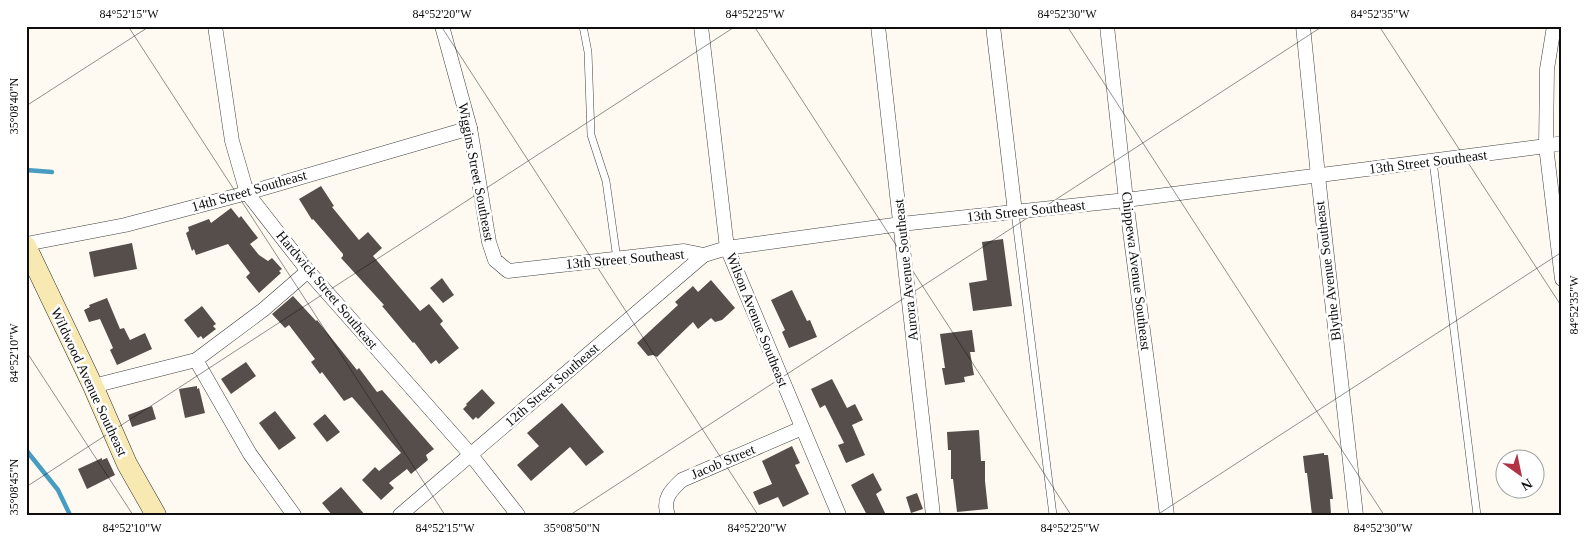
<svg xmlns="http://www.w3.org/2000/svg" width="1588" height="541" font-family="'Times New Roman',serif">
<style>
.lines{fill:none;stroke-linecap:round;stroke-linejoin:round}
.stream{stroke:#479dc1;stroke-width:4.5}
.building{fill:#564e4b}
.service-casing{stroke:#414141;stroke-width:8}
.minor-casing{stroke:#414141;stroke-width:15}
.secondary-casing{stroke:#303030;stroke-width:21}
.service{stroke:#fff;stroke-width:7}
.minor{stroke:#fff;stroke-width:14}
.secondary{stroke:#f8e9b2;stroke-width:20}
.ticks{fill:none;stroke:#0e0e0e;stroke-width:1;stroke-opacity:0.45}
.labels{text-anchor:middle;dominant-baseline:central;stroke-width:5;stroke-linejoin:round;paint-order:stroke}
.street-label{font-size:14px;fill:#0e0e0e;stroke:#fff}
.neatline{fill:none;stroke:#0e0e0e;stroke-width:2}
.ticks-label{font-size:12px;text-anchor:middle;fill:#0e0e0e}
</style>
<rect width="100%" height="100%" fill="#fefaf1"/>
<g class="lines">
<g class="stream">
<path d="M26,170L52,172"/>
<path d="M26,450L58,490L70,515"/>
</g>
</g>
<g class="building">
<path d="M321,186L334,206L332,207L359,240L368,232L382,248L373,256L420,311L429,304L443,321L440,324L459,348L439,364L436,360L431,364L414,342L413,343L382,306L384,305L341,258L343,256V254L313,219L312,220L299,199Z"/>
<path d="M231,208L239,218L241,216L258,238L250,244L259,255L268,261L272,258L282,269L279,271L281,273L259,293L246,277L250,273L228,244L196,255L194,249L192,251L186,233L189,231L188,227L209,219L211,223Z"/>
<path d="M1003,239L1012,306L973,311L969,283L987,280L982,242Z"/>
<path d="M132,243L137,269L94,277L89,252Z"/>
<path d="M442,278L454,295L443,303L430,288Z"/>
<path d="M711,280L735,308L722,320L715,322L711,318L698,329L693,322L657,357L653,355L648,356L637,343L678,305L675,302L693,286L698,292Z"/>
<path d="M792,290L807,321L810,320L817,337L789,348L782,332L785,330L771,300Z"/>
<path d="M293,296L316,321L317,320L357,370L359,368L377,392L382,390L434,449L426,455L428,460L411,474L407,469L389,483L394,488L381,500L362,480L375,467L379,471L401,453L352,397L344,401L322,372L320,374L311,362L315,359L289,325L285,328L272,314Z"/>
<path d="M107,298L120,329L124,328L130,340L145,333L152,349L117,365L110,350L113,348L100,319L89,322L84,310L90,307L89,305Z"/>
<path d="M202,306L216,324L213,326L216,329L203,339L201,336L198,338L184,320Z"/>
<path d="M972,330L975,352H970L974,375L964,377L965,382L945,385L942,368H945L940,334Z"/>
<path d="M246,362L256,376L231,394L221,379Z"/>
<path d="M832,379L847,408L855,404L863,420L852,425L865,455L846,463L838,445L844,443L825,405L820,408L811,389Z"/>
<path d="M197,386V389L199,388L205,413L185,418L179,389Z"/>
<path d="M482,389L495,403L478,419L476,417L473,420L463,409L467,405L466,404Z"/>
<path d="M562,403L604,452L586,466L570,447L531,481L517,465L539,446L527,433Z"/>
<path d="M152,406L156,419L132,427L128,415Z"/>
<path d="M275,411L296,438L279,450L259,423Z"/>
<path d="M325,414L340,432L327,442L313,424Z"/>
<path d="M979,430L981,461H985V481L988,509L957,512L953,479H951V450H948L947,432Z"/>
<path d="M792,446L800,463L795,465L809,494L783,507L778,497L759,505L753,492L772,484L762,461Z"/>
<path d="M1324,453V455H1328L1333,499H1330L1331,515H1312L1307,473H1305L1303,456Z"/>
<path d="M102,458V460L107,458L115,475L87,489L78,469Z"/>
<path d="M873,473L882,490L876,494L886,515H867L851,485Z"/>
<path d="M341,487L365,515H332L322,503Z"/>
<path d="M917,493L923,509L911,513L906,497Z"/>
</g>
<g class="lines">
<g class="service-casing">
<g id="service">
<path d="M583,26L588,52L591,135L606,181L617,259"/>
<path d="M1433,161L1477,515"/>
<path d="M1015,212L1053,515"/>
</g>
</g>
<g class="minor-casing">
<g id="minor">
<path d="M215,26L232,141L247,193L308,271L471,455L518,515"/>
<path d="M442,26L470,128L489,242L495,260L508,271L684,251L704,255L727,248L901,224L1126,200L1546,146L1562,143"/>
<path d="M701,26L727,248L839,515"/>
<path d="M878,26L933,515"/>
<path d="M993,26L1015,212"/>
<path d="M1107,26L1126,200L1167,515"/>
<path d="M1303,26L1318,176L1356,515"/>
<path d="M1554,26L1547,69L1546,146L1562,279"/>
<path d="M26,244L125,225L247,193L470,128"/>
<path d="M196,360L250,454L294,515"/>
<path d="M93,386L196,360L263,310L308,271"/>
<path d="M400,515L704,255"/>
<path d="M668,515C662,499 671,490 682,480L802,428"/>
</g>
</g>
<g class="secondary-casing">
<path id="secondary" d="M26,246L93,386L127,464L156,515"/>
</g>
<use href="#service" class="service"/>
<use href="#minor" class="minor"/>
<use href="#secondary" class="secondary"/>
</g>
<path class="ticks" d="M128,26L445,515M441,26L758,515M754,26L1071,515M1067,26L1384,515M1379,26L1562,307M26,106L150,26M26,351L133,515M26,487L736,26M570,515L1323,26M1157,515L1562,252"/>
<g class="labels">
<g class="street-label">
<text transform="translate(1428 162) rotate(-7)">13th Street Southeast</text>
<text transform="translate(476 172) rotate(79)">Wiggins Street Southeast</text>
<text transform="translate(249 191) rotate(-16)">14th Street Southeast</text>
<text transform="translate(1026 211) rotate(-6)">13th Street Southeast</text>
<text transform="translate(625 259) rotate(-5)">13th Street Southeast</text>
<text transform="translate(906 270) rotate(-96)">Aurora Avenue Southeast</text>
<text transform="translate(1136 271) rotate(83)">Chippewa Avenue Southeast</text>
<text transform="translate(1328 271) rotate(-97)">Blythe Avenue Southeast</text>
<text transform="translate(327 290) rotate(50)">Hardwick Street Southeast</text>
<text transform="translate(757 320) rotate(68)">Wilson Avenue Southeast</text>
<text transform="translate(89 382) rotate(65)">Wildwood Avenue Southeast</text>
<text transform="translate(552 385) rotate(-41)">12th Street Southeast</text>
<text transform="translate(723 462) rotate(-23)">Jacob Street</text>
</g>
</g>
<rect width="1588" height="541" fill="none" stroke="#ffffff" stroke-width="55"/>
<g transform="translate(1520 474) rotate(147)"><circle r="24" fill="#ffffff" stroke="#9f9f9f"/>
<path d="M0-4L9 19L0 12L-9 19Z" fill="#b23346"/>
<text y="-8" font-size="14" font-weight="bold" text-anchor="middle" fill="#0e0e0e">N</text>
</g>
<rect x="28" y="28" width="1532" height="486" class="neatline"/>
<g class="ticks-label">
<text x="129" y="18">84°52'15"W</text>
<text x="442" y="18">84°52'20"W</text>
<text x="755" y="18">84°52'25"W</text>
<text x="1067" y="18">84°52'30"W</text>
<text x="1380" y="18">84°52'35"W</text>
<text transform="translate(14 106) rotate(-90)" y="4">35°08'40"N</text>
<text transform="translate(1574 305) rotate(-90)" y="4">84°52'35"W</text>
<text transform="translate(14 353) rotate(-90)" y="4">84°52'10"W</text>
<text transform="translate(14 487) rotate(-90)" y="4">35°08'45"N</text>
<text x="132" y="532">84°52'10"W</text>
<text x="445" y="532">84°52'15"W</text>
<text x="572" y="532">35°08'50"N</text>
<text x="757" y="532">84°52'20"W</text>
<text x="1070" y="532">84°52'25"W</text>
<text x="1383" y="532">84°52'30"W</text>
</g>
</svg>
